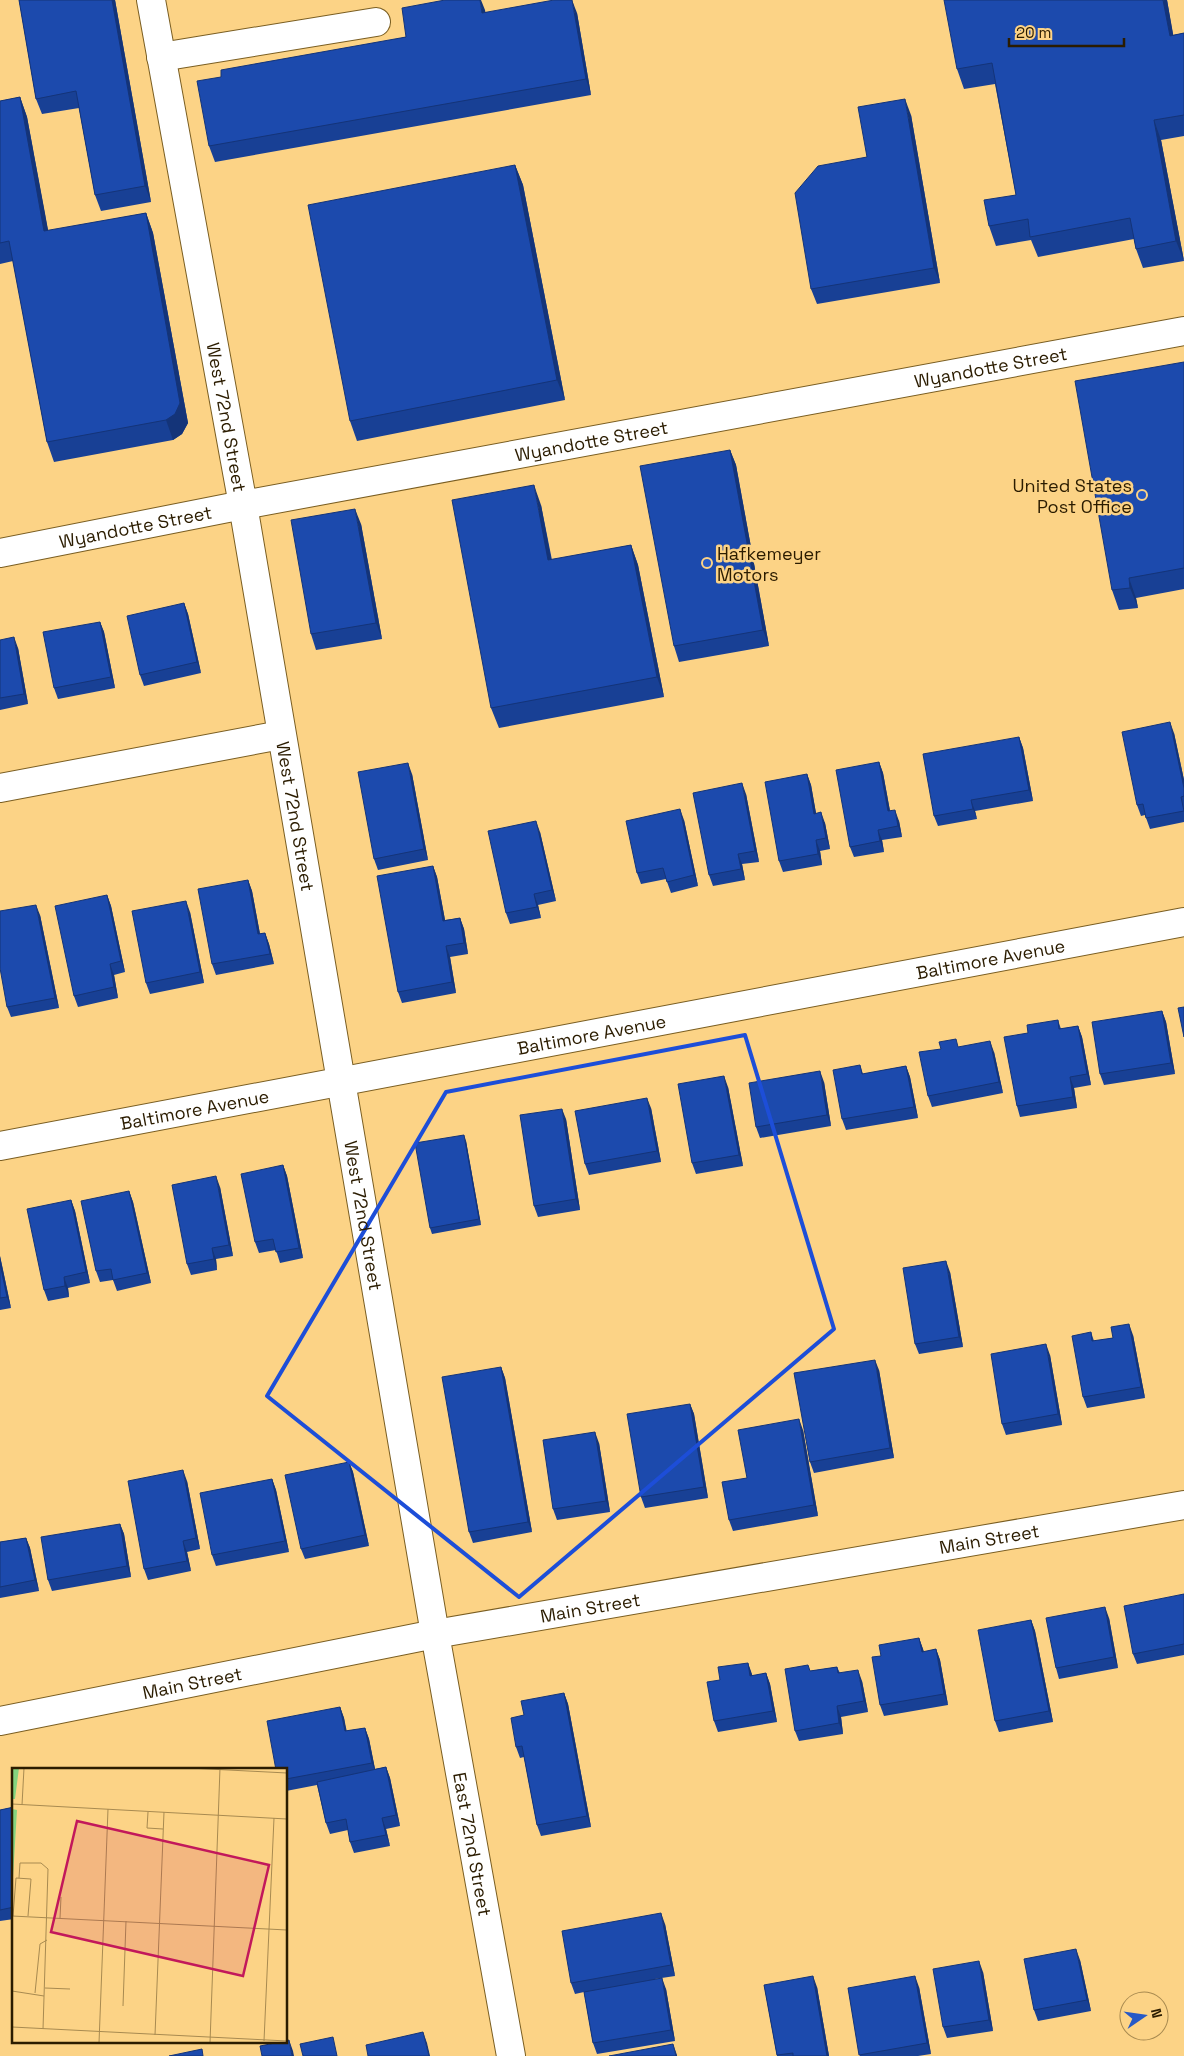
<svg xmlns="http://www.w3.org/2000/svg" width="1184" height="2056" font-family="'Space Grotesk',sans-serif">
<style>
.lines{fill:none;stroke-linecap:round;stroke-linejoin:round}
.minor-casing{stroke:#7a5e22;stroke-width:30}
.minor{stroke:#fff;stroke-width:28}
.wall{fill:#184095}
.shaded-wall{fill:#143479}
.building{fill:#1c4aad;stroke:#143479}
.marked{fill:none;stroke:#1d4ed8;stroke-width:4;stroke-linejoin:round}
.poi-dot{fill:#2659c7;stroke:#fcd386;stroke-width:2}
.labels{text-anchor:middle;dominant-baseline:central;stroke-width:5;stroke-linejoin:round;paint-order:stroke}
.street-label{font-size:18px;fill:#2b1c00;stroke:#fcd386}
.poi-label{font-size:18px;fill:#2b1c00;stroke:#fcd386;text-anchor:end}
.inset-road{fill:none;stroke:#a88a50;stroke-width:1}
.view{fill:#c2185b;fill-opacity:0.15;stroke:#c2185b;stroke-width:2.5}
.inset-edge{fill:none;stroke:#2b1c00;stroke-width:2.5}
</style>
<rect width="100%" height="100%" fill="#fcd386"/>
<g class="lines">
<g class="minor-casing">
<g id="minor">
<path id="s1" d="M151,0L243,505L435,1634L511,2056"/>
<path d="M161,57L376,22"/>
<path id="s2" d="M0,553L243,505L1184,331"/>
<path d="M0,788L281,735"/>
<path id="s3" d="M0,1146L1184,922"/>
<path id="s4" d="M0,1721L435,1634L1184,1505"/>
</g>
</g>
<use href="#minor" class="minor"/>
</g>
<g class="wall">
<path d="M19,0H115L151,202L101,211L95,195L79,108L42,114L36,99Z"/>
<path d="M1167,0L1173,35L1184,33V136L1161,140L1184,261L1143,268L1136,249L1134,239L1038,257L1031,240L996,246L989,226L1016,195L995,84L964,89L957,69Z"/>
<path d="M485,10V12L577,13L591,95L215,162L209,146L221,77L406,37Z"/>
<path d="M20,97L27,117L48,231L146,213L153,233L188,423L182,434L173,440L54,462L47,442L13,261L0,264V101Z"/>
<path d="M911,115L940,283L817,304L811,289Z"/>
<path d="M515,165L523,185L565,400L357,441L350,421Z"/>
<path d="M1184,362V589L1136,598L1138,608L1119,610L1112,590Z"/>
<path d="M730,450L736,465L769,646L679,662L674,646Z"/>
<path d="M541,505L552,560L631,545L638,565L664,697L499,728L491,708Z"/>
<path d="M361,524L382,639L316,650L311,634Z"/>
<path d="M184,603L188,614L201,673L144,686L140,675Z"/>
<path d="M100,622L104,632L115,688L58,699L54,688Z"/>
<path d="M0,640L18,648L28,704L0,710Z"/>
<path d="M1174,733L1184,780V822L1150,829L1145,815L1141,816L1137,805Z"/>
<path d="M1019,737L1023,748L1033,801L975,811L977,819L938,826L934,816Z"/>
<path d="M879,762L883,773L890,811L899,821L902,837L882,840L884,852L854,857L850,847Z"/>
<path d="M412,774L428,860L378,870L374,859Z"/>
<path d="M807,774L811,785L816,813L825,823L830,849L820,851L822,865L783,872L779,861Z"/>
<path d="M746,794L759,862L742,864L745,880L713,886L709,875Z"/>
<path d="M684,820L698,886L671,893L666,879L641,884L637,873Z"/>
<path d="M540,832L556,901L538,905L541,918L510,924L506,913Z"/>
<path d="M433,866L437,877L445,920L460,918L464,929L468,954L450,957L456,993L402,1003L398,992Z"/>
<path d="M248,880L252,891L260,934L265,933L269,944L274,964L216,975L212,964Z"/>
<path d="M107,895L111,906L125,972L114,975L118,998L78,1007L74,996Z"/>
<path d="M190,912L204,983L150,994L146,983Z"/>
<path d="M40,915L59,1008L11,1017L7,1007Z"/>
<path d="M1162,1011L1166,1022L1175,1074L1104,1085L1100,1074Z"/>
<path d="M1058,1020L1061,1029L1078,1026L1082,1037L1091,1085L1074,1088L1077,1108L1020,1117L1017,1106L1028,1033Z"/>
<path d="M959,1047L994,1052L1003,1093L932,1107L928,1096Z"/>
<path d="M860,1065L863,1074L906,1066L910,1077L918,1118L846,1130L842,1119Z"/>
<path d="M824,1082L831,1126L760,1138L756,1127Z"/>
<path d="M728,1087L743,1166L696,1174L692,1163Z"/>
<path d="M651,1108L661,1162L589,1175L585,1164Z"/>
<path d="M566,1119L580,1210L538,1217L534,1206Z"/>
<path d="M466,1141L481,1225L432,1234L430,1228Z"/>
<path d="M283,1165L287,1176L303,1258L280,1263L276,1250L259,1253L255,1242Z"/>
<path d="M220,1187L233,1256L216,1259L217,1270L191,1275L187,1264Z"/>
<path d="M129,1191L133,1202L151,1283L117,1291L113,1280L100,1282L96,1271Z"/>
<path d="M71,1200L75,1211L90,1283L68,1288L69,1297L48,1301L44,1290Z"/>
<path d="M0,1256L11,1308L0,1310Z"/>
<path d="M950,1272L963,1347L919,1354L915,1344Z"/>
<path d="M1091,1332L1094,1341L1133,1335L1145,1398L1087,1408L1083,1397Z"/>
<path d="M1050,1355L1062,1425L1006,1435L1002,1424Z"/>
<path d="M501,1367L505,1378L532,1532L473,1543L469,1532Z"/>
<path d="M879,1370L894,1458L814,1473L810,1462Z"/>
<path d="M690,1404L694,1414L708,1498L645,1508L641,1497Z"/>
<path d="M803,1430L818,1516L733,1531L729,1520L747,1478Z"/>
<path d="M599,1443L610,1512L557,1520L553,1509Z"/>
<path d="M349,1462L353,1472L369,1546L305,1559L301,1549Z"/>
<path d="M272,1479L276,1490L289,1552L216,1566L212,1555Z"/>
<path d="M187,1481L200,1549L187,1552L191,1571L148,1580L144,1569Z"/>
<path d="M120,1524L124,1534L131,1577L52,1591L48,1580Z"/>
<path d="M26,1538L30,1548L39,1591L0,1598V1542Z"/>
<path d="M1184,1594V1655L1137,1664L1133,1654Z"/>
<path d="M1109,1618L1118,1668L1059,1679L1056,1668Z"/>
<path d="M1031,1620L1035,1631L1053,1722L999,1732L995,1721Z"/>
<path d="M919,1638L924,1652L936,1649L940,1660L948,1705L884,1716L880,1705L881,1656Z"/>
<path d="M748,1663L752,1676L766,1673L770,1684L777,1722L718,1732L714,1721L720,1680Z"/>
<path d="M837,1667L840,1673L862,1681L868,1712L841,1717L843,1734L799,1741L795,1731L810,1671Z"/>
<path d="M564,1693L568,1704L591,1827L541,1836L537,1825L524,1757L520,1758L516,1747Z"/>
<path d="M340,1707L344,1718L346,1731L365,1728L369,1739L375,1769L386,1767L390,1778L400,1826L386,1829L390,1846L354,1853L350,1842L348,1830L330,1834L326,1823L317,1785L286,1791V1770Z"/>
<path d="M14,1807V1919L0,1921V1810Z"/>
<path d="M665,1924L675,1976L655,1979L666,1989L675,2041L597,2054L593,2043L584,1992L575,1994L571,1983Z"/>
<path d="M1080,1960L1091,2011L1038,2021L1034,2010Z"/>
<path d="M983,1972L993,2031L947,2038L943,2027Z"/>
<path d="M764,1985L817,1987L829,2056H777Z"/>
<path d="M919,1987L931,2054L918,2056H860L848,1988Z"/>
</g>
<g class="shaded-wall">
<path d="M112,0H115L151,202L145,186Z"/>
<path d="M480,0H481L485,10L488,28L482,13Z"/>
<path d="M572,0L577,13L591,95L586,79Z"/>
<path d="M1163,0H1167L1177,56L1170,36Z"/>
<path d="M20,97L27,117L52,251L44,231Z"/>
<path d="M905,99L911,115L940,283L934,268Z"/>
<path d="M1154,120L1161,140L1184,261L1176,241Z"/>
<path d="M515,165L523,185L565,400L557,380Z"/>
<path d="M146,213L153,233L188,423L182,434L173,440L166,420Z"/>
<path d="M730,450L736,465L769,646L763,630Z"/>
<path d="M534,485L541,505L555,580L548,560Z"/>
<path d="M355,509L361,524L382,639L376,623Z"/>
<path d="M631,545L638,565L664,697L657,677Z"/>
<path d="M1129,578L1136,598L1138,608L1130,588Z"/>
<path d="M184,603L188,614L201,673L197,662Z"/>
<path d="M100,622L104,632L115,688L111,677Z"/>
<path d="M14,637L18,648L28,704L24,694Z"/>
<path d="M1170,722L1174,733L1184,780V788Z"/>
<path d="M1019,737L1023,748L1033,801L1029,790Z"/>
<path d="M879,762L883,773L892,822L888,811Z"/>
<path d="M408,763L412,774L428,860L424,849Z"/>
<path d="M807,774L811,785L818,825L814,814Z"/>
<path d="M742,783L746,794L759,862L755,851Z"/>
<path d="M971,800L975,811L977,819L973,809Z"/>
<path d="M680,809L684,820L698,886L694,875Z"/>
<path d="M895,810L899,821L902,837L898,826Z"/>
<path d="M821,812L825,823L830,849L826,838Z"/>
<path d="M536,821L540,832L556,901L552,890Z"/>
<path d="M878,830L882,840L884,852L880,841Z"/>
<path d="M816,840L820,851L822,865L818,854Z"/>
<path d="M738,854L742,864L745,880L741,869Z"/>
<path d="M433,866L437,877L447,931L443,921Z"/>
<path d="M248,880L252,891L262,945L258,934Z"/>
<path d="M534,894L538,905L541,918L537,907Z"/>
<path d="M107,895L111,906L125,972L121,961Z"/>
<path d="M186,901L190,912L204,983L200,972Z"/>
<path d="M36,905L40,915L59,1008L55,998Z"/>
<path d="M460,918L464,929L468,954L464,943Z"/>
<path d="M265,933L269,944L274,964L270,954Z"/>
<path d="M446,946L450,957L456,993L452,982Z"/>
<path d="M110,964L114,975L118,998L114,987Z"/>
<path d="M1162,1011L1166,1022L1175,1074L1171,1063Z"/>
<path d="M1078,1026L1082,1037L1091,1085L1087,1074Z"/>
<path d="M990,1041L994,1052L1003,1093L999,1082Z"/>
<path d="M906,1066L910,1077L918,1118L914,1107Z"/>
<path d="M820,1071L824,1082L831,1126L827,1115Z"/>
<path d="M724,1076L728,1087L743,1166L739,1155Z"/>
<path d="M1070,1077L1074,1088L1077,1108L1073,1097Z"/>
<path d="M647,1098L651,1108L661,1162L657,1151Z"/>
<path d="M562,1109L566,1119L580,1210L576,1199Z"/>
<path d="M464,1135L466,1141L481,1225L479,1219Z"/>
<path d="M283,1165L287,1176L303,1258L299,1248Z"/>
<path d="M216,1176L220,1187L233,1256L229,1245Z"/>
<path d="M129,1191L133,1202L151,1283L147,1273Z"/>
<path d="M71,1200L75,1211L90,1283L86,1272Z"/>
<path d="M212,1248L216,1259L217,1270L214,1259Z"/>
<path d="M0,1256L11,1308L7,1297L0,1264Z"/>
<path d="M946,1261L950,1272L963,1347L959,1337Z"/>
<path d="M64,1277L68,1288L69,1297L65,1286Z"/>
<path d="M1129,1324L1133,1335L1145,1398L1141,1387Z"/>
<path d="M1046,1344L1050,1355L1062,1425L1058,1414Z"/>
<path d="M875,1360L879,1370L894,1458L890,1448Z"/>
<path d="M501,1367L505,1378L532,1532L528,1522Z"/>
<path d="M690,1404L694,1414L708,1498L704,1487Z"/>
<path d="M799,1419L803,1430L818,1516L814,1505Z"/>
<path d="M595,1432L599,1443L610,1512L606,1501Z"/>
<path d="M349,1462L353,1472L369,1546L365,1535Z"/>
<path d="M183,1470L187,1481L200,1549L196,1538Z"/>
<path d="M272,1479L276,1490L289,1552L285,1541Z"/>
<path d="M120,1524L124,1534L131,1577L127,1566Z"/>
<path d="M26,1538L30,1548L39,1591L35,1580Z"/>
<path d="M183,1541L187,1552L191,1571L187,1561Z"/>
<path d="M1105,1607L1109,1618L1118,1668L1114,1657Z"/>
<path d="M1031,1620L1035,1631L1053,1722L1049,1711Z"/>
<path d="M919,1638L923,1649L926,1663L922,1652Z"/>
<path d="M936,1649L940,1660L948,1705L944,1694Z"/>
<path d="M748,1663L752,1674L754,1687L750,1676Z"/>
<path d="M858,1670L862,1681L868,1712L864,1701Z"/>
<path d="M766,1673L770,1684L777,1722L773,1711Z"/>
<path d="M564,1693L568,1704L591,1827L587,1816Z"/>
<path d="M837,1706L841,1717L843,1734L839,1723Z"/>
<path d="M340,1707L344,1718L349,1742L345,1731Z"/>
<path d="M365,1728L369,1739L376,1774L372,1763Z"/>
<path d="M386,1767L390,1778L400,1826L396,1815Z"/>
<path d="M382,1818L386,1829L390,1846L386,1835Z"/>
<path d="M661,1913L665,1924L675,1976L671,1965Z"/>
<path d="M1076,1949L1080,1960L1091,2011L1087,2000Z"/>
<path d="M979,1961L983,1972L993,2031L989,2020Z"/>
<path d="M813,1976L817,1987L829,2056H827Z"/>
<path d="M915,1976L919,1987L931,2054L927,2043Z"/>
<path d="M662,1978L666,1989L675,2041L671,2030Z"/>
<path d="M423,2032L427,2043L430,2056H429Z"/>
<path d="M289,2040L293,2051L294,2056H292Z"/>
<path d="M673,2044L677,2055V2056H676Z"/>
</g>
<g class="building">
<path d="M19,0H112L145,186L95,195L76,91L36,99Z"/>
<path d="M445,0H480L482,13L554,0H572L586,79L209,146L197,81L221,77V70L406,37L402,8Z"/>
<path d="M944,0H1163L1170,36L1184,33V115L1154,120L1176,241L1136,249L1130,218L1030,237L1028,219L989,226L984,200L1016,195L992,63L957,69Z"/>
<path d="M20,97L44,231L146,213L180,403L175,414L166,420L47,442L9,241L0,243V101Z"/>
<path d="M905,99L934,268L811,289L795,193L818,166L867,157L858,107Z"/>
<path d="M515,165L557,380L350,421L308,205Z"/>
<path d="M1184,362V568L1129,578L1130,588L1112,590L1075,381Z"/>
<path d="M730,450L763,630L674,646L640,466Z"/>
<path d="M534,485L548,560L631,545L657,677L491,708L452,500Z"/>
<path d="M355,509L376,623L311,634L291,520Z"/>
<path d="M184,603L197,662L140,675L127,616Z"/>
<path d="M100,622L111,677L54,688L43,632Z"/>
<path d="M14,637L24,694L0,698V640Z"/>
<path d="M1170,722L1184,788V796L1181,797L1184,811L1146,818L1143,804L1137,805L1122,732Z"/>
<path d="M1019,737L1029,790L971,800L973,809L934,816L923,754Z"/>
<path d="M879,762L888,811L895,810L898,826L878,830L880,841L850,847L836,770Z"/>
<path d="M408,763L424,849L374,859L358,772Z"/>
<path d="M807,774L814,814L821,812L826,838L816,840L818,854L779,861L765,782Z"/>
<path d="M742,783L755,851L738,854L741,869L709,875L693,793Z"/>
<path d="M680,809L694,875L667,882L663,868L637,873L626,821Z"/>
<path d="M536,821L552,890L534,894L537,907L506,913L488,831Z"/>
<path d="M433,866L443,921L460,918L464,943L446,946L452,982L398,992L377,876Z"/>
<path d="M248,880L258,934L265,933L270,954L212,964L198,889Z"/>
<path d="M107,895L121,961L110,964L114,987L74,996L55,906Z"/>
<path d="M186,901L200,972L146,983L132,911Z"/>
<path d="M36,905L55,998L7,1007L0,968V911Z"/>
<path d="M1184,1007V1037L1178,1008Z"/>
<path d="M1162,1011L1171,1063L1100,1074L1092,1022Z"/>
<path d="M1058,1020L1059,1029L1078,1026L1087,1074L1070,1077L1073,1097L1017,1106L1004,1037L1028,1033L1027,1025Z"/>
<path d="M956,1039L958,1047L990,1041L999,1082L928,1096L919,1052L941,1049L939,1042Z"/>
<path d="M860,1065L862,1074L906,1066L914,1107L842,1119L833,1070Z"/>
<path d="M820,1071L827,1115L756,1127L749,1083Z"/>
<path d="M724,1076L739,1155L692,1163L678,1084Z"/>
<path d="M647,1098L657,1151L585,1164L575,1111Z"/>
<path d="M562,1109L576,1199L534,1206L520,1115Z"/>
<path d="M464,1135L479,1219L430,1228L415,1143Z"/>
<path d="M283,1165L299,1248L276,1252L273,1239L255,1242L241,1174Z"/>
<path d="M216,1176L229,1245L212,1248L214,1259L187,1264L172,1185Z"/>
<path d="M129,1191L147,1273L113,1280L111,1269L96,1271L81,1201Z"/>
<path d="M71,1200L86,1272L64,1277L65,1286L44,1290L27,1209Z"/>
<path d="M946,1261L959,1337L915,1344L903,1268Z"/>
<path d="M0,1264L7,1297L0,1298Z"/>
<path d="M1129,1324L1141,1387L1083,1397L1072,1336L1091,1332L1092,1341L1113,1338L1111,1327Z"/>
<path d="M1046,1344L1058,1414L1002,1424L991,1354Z"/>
<path d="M875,1360L890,1448L810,1462L794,1373Z"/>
<path d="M501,1367L528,1522L469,1532L442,1377Z"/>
<path d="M690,1404L704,1487L641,1497L627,1414Z"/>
<path d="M799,1419L814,1505L729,1520L722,1482L747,1478L738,1430Z"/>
<path d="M595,1432L606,1501L553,1509L543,1440Z"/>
<path d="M349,1462L365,1535L301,1549L285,1475Z"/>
<path d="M183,1470L196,1538L183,1541L187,1561L144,1569L128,1481Z"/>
<path d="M272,1479L285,1541L212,1555L200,1493Z"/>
<path d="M120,1524L127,1566L48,1580L41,1537Z"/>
<path d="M26,1538L35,1580L0,1587V1542Z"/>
<path d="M1184,1594V1644L1133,1654L1124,1606Z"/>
<path d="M1105,1607L1114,1657L1056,1668L1046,1618Z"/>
<path d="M1031,1620L1049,1711L995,1721L978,1630Z"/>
<path d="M919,1638L922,1652L936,1649L944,1694L880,1705L872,1657L881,1656L879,1645Z"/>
<path d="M748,1663L750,1676L766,1673L773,1711L714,1721L707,1682L720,1680L718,1667Z"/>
<path d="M808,1665L810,1671L837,1667L838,1673L858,1670L864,1701L837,1706L839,1723L795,1731L785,1669Z"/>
<path d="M564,1693L587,1816L537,1825L522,1746L516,1747L511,1718L524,1715L521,1701Z"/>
<path d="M340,1707L345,1731L365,1728L372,1763L286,1779V1770H276L267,1721Z"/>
<path d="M386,1767L396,1815L382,1818L386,1835L350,1842L346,1819L326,1823L317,1782Z"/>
<path d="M14,1807V1907L0,1910V1810Z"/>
<path d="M661,1913L671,1965L571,1983L562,1931Z"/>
<path d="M1076,1949L1087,2000L1034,2010L1024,1959Z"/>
<path d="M979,1961L989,2020L943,2027L933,1969Z"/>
<path d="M813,1976L827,2056H793V2053L777,2055L764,1985Z"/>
<path d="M915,1976L927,2043L859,2055L848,1988Z"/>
<path d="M662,1978L671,2030L593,2043L584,1992Z"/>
<path d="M423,2032L429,2056H368L366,2045Z"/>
<path d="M333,2037L337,2056H303L300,2044Z"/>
<path d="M289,2040L292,2056H262L260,2046L280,2042H286V2041Z"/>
<path d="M673,2044L676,2056H609Z"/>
<path d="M202,2049L203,2056H169Z"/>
</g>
<path class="marked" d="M745,1035L834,1329L519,1597L267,1396L446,1092Z"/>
<g class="poi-dot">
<circle cx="1142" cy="495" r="5"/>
<circle cx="707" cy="563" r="5"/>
</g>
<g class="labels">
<g class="street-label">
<text stroke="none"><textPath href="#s2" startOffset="1008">Wyandotte Street</textPath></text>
<text stroke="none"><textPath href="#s1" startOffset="424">West 72nd Street</textPath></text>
<text stroke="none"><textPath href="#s2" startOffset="602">Wyandotte Street</textPath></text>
<text stroke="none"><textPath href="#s2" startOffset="138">Wyandotte Street</textPath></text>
<text stroke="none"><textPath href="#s1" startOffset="829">West 72nd Street</textPath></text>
<text stroke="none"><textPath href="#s3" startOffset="1008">Baltimore Avenue</textPath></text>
<text stroke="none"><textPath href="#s3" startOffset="602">Baltimore Avenue</textPath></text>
<text stroke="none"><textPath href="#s3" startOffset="198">Baltimore Avenue</textPath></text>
<text stroke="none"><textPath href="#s1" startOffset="1234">West 72nd Street</textPath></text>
<text stroke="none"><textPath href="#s4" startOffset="1006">Main Street</textPath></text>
<text stroke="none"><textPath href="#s4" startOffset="601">Main Street</textPath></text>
<text stroke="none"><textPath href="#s4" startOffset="196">Main Street</textPath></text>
<text stroke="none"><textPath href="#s1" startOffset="1872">East 72nd Street</textPath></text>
</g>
<g class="poi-label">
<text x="1132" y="485">United States<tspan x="1132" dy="21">Post Office</tspan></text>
<text x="717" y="553" text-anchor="start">Hafkemeyer<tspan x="717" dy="21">Motors</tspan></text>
</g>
</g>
<g transform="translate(12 1768)">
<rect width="275" height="275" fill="#fcd386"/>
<path d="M0,0H7L3,31H0ZM0,41L5,42L1,109H0Z" fill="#84d47f"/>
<path class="inset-road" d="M177,0L275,5M0,36L275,51M10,37L12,0M136,44L135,60L151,61M7,110L8,95H29L36,101L31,261M0,148L275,162M1,148L4,110L19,111L16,148M48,150L49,129M33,220L58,221M0,223L32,228M23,225L28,176L35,172M111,238L114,153M0,259L275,273M143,267L152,44M252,273L262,50M87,275L96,41M198,275L208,0"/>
<path class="view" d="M65,53L257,97L231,208L39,164Z"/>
<rect width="275" height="275" class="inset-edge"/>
</g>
<g transform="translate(1144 2016) rotate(77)"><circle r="24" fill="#fcd386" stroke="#a88a50"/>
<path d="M0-4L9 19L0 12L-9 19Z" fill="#2659c7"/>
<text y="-8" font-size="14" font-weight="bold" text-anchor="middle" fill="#2b1c00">N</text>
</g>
<path d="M1009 38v8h115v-8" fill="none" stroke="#2b1c00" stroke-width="2.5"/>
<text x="1016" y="38" font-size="15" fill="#2b1c00" stroke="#fcd386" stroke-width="4" paint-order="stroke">20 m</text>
</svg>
